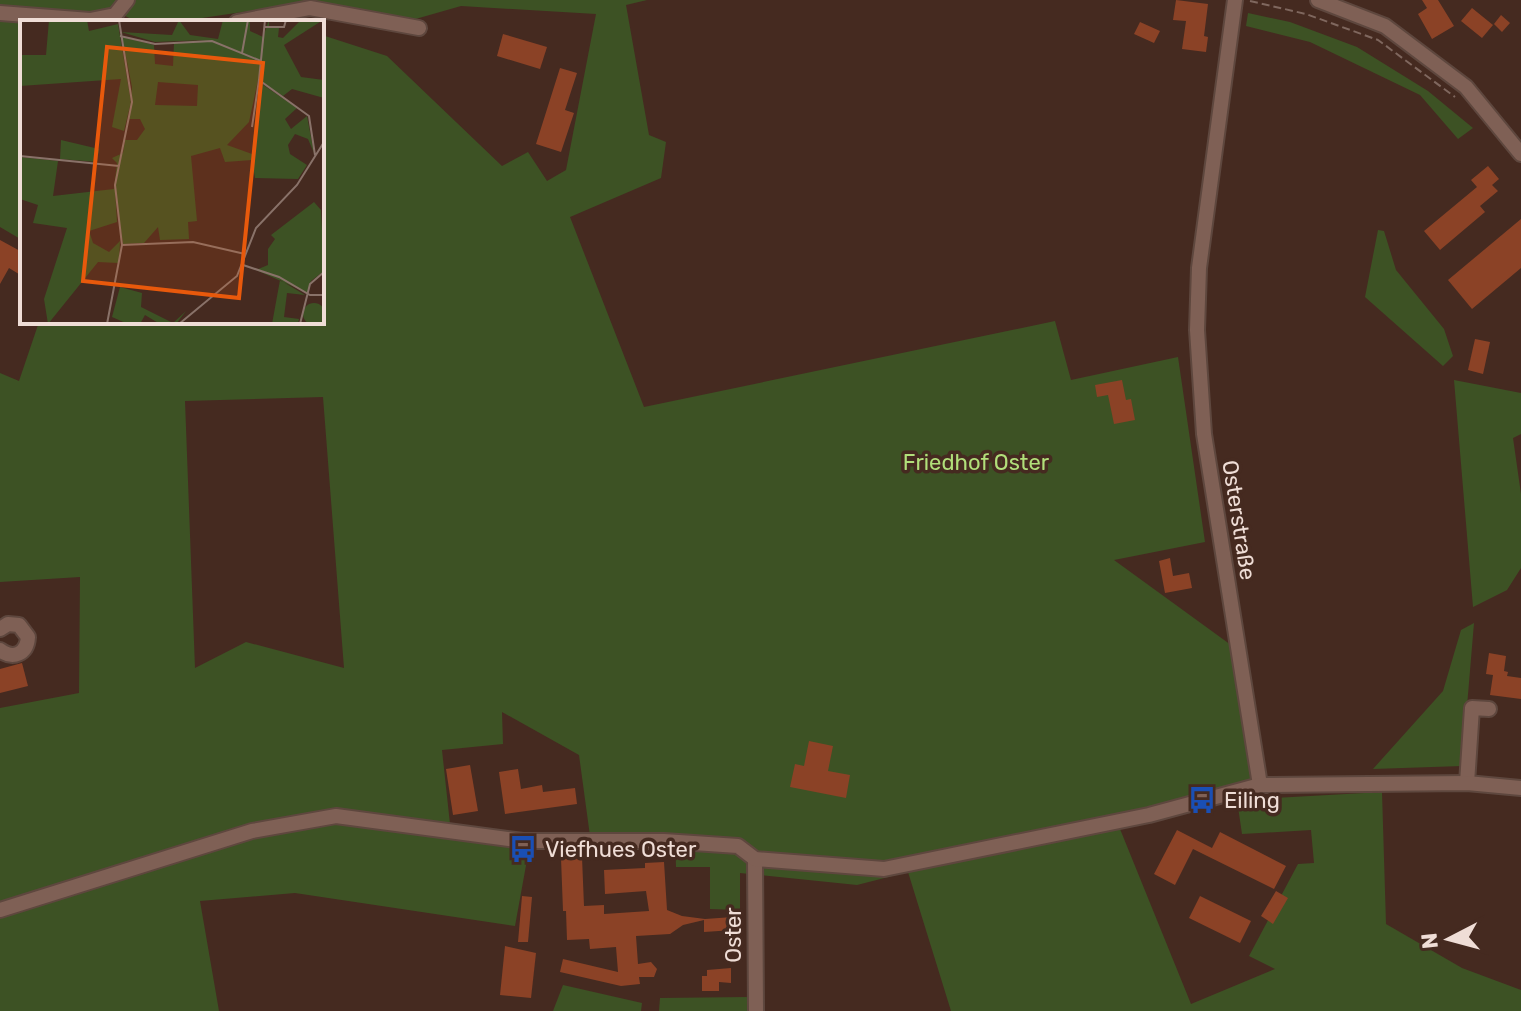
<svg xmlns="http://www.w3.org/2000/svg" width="1521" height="1011" font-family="Rubik,sans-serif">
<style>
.green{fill:#3d5224;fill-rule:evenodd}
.building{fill:#8b4226}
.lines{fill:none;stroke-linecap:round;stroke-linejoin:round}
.minor-casing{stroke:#5e473e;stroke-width:18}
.path{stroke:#7f675e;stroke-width:2;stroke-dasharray:8 4;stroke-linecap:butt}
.minor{stroke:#7f6055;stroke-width:14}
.labels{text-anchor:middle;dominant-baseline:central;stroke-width:7;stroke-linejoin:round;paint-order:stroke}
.park-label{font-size:22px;fill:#b1df7a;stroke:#452a20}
.street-label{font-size:22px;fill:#efddd6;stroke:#452a20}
.poi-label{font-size:22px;fill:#efddd6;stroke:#452a20;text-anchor:start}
.inset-road{fill:none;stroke:#897269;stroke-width:2}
.view{fill:#e8590c;fill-opacity:0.15;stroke:#e8590c;stroke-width:4}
.inset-edge{fill:none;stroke:#efddd6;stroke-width:4}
</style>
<rect width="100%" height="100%" fill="#452a20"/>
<g class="green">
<path d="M0,0H118L111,8L93,13L0,6Z"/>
<path d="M133,0H647L626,5L649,135L666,142L661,178L570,217L644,407L1055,321L1071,380L1178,357L1205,542L1114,560L1231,645L1253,781L1148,809L905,859L908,871L1120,829L1191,1004L1275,969L1249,956L1298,864L1314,863L1311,830L1242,834L1237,800L1382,792L1386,924L1462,968L1521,990V1011H951L908,872L857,885L740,873V910L710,909V867H676L675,836H590L579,755L502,712L503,744L442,750L450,824L340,810L244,826L0,904V708L79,693L80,577L0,582V373L19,381L39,322H322V35L387,56L502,166L528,152L547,181L566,170L596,14L461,6L412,20L309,2L175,22H138L125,16ZM323,397L344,668L246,642L195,668L185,401Z"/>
<path d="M1248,13L1290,22L1357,47L1428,91L1473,128L1458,139L1420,95L1310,42L1246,26Z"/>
<path d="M0,20L28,22H22V240L0,227Z"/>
<path d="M1378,230L1384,231L1396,270L1444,329L1453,356L1443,366L1365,297Z"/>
<path d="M1454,380L1521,393V434L1513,438L1521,494V568L1507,590L1473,607Z"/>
<path d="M1474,623L1462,766L1373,769L1443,691L1461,630Z"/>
<path d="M338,823L529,849L515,926L295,893L200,901L219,1011H0V915L255,838Z"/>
<path d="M563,985L642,1003L641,1011H553Z"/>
<path d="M748,997V1011H659L660,998Z"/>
</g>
<g class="building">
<path d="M1176,0L1208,4L1204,36L1208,37L1206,52L1182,49L1186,21L1173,20Z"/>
<path d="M1422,0H1438L1454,26L1432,39L1418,14L1427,8Z"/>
<path d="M1472,8L1493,25L1482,38L1461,21Z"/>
<path d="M1501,15L1510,23L1502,32L1494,24Z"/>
<path d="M1140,22L1160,31L1154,43L1134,34Z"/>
<path d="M503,34L547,47L540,69L497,56Z"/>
<path d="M560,68L577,73L565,110L574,113L561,152L536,144Z"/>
<path d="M1488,166L1499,179L1492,185L1498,191L1480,206L1485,212L1440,250L1424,231L1477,187L1471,180Z"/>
<path d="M1521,219V268L1472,309L1448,280Z"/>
<path d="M0,240L22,252V276L9,268L0,284Z"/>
<path d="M1475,339L1490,342L1483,374L1468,370Z"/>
<path d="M1122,380L1126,400L1131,399L1135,420L1114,424L1108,395L1097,397L1095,385Z"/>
<path d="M1170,558L1173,576L1189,573L1192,588L1165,593L1159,561Z"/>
<path d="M1489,653L1506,656L1504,671L1508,672L1507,676L1521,678V699L1490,695L1493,675L1486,674Z"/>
<path d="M22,663L28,686L0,693V669Z"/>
<path d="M809,741L833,746L828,771L850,775L846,798L790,787L795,764L804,766Z"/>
<path d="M470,765L478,811L453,815L446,769Z"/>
<path d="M518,769L521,789L542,785L543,792L575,788L577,804L505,814L499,772Z"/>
<path d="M1177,830L1212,848L1220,832L1286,866L1274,889L1193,849L1175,885L1154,874Z"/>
<path d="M582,857L584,906L604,905V914L649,911L646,891L605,894L604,870L645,868V863L664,862L667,910L682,916L705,919L733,917L734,930L704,932V920L683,925L670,934L636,936L638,964L651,962L657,969L654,977H639L640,984L621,986L560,972L563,959L618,972L616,947L590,949L589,939L567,940L566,911H563L561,858Z"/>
<path d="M1276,891L1288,898L1273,924L1261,916Z"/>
<path d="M522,896L532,897L528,942H518Z"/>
<path d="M1200,896L1251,921L1240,943L1189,918Z"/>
<path d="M505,946L536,953L531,998L500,995Z"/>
<path d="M731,968V983L719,982V991H702V976H707V970Z"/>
</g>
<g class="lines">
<g class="minor-casing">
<g id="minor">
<path d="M1235,0L1199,268L1197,330L1204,434L1260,785"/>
<path d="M1318,0L1385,26L1466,87L1521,154"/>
<path d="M0,13L90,20L115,15L127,0"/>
<path d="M237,22L310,8L419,28"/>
<path d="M0,629L8,624L19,625L28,637C27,654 13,660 0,650"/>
<path d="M1467,783L1472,708L1489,709"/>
<path d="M755,859L756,1011"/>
<path d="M0,910L252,831L336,816L523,841H664L738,846L755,859L884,869L1149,815L1260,785L1467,783L1521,788"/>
</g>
</g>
<path class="path" d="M1250,1L1306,14L1378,40L1455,97"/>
<use href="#minor" class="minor"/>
</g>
<defs>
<g id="bus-bare" transform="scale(2.16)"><path d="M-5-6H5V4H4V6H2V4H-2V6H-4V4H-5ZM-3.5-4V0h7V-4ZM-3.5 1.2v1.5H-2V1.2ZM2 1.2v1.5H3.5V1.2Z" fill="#1a4fb4" stroke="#452a20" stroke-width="2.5" paint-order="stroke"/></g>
</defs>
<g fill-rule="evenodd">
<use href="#bus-bare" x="1202" y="800"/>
<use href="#bus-bare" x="523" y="849"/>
</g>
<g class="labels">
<g class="park-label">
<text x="976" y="462">Friedhof Oster</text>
</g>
<g class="street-label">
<text transform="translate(1239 520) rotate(81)">Osterstraße</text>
<text transform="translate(733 935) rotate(-90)">Oster</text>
</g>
<g class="poi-label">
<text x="1224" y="800">Eiling</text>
<text x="545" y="849">Viefhues Oster</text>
</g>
</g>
<g transform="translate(20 20)">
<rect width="304" height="304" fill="#452a20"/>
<path d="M29,0H67L69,11L98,4L111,82L104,111L92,107L101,59L0,66V35H26ZM159,0L170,15L198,19L203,0H230V11L243,17L249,0V8H259L258,17L263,18L281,0H303L264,25L281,57L304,60V78L272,69L263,76L238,60L229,102L207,125L232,134L239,62L277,88L265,99L271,109L287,96L294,133L288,119L275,114L268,125L270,134L287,145L278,159L235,158L232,140L205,142L200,128L171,136L177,201L168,202L169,219L140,220L138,207L124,223L103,224L95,169L97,202L69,211L73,223L89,232L100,221L99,243L78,242L28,304L24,279L47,208L13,203L18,185L0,179V137L38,141L33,176L94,169L97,143L92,138L103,133L105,120H117L125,109L120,99H109L112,67L102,17L134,25L135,44L153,46L154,23L186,20L135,22L101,12L152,15ZM138,62L178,65L177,86L135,85ZM41,120L79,129L77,142L40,139ZM294,182L301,190L304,251L291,261L288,273L236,250L248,245V229L255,219L251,215ZM260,260L285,275L267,273L264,297L279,299L278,304H252ZM100,267L122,273L121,287L153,303L166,291L156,304H140L125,295L120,304H108L92,297ZM283 294a11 11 0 1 1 22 0a11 11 0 1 1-22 0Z" fill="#3d5224" fill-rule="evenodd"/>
<path class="inset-road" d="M245,0L239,60L289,96L295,135M245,7H264L266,0M100,16L135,24L192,21L241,41M222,33L228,0M232,107L239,60M0,136L99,146M102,225L173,222L225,234M223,245L259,257L290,275H304M87,304L102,225L95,165L112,82L99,0M159,304L217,256L236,208L277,165L304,122M280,304L290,264L304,252"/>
<path class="view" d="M87,27L243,43L219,278L63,261Z"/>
<rect width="304" height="304" class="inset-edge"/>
</g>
<g transform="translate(1449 939) rotate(264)" stroke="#452a20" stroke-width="6" paint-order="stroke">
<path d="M0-6L14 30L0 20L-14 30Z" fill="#efddd6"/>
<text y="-12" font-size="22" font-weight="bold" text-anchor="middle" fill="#efddd6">N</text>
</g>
</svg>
